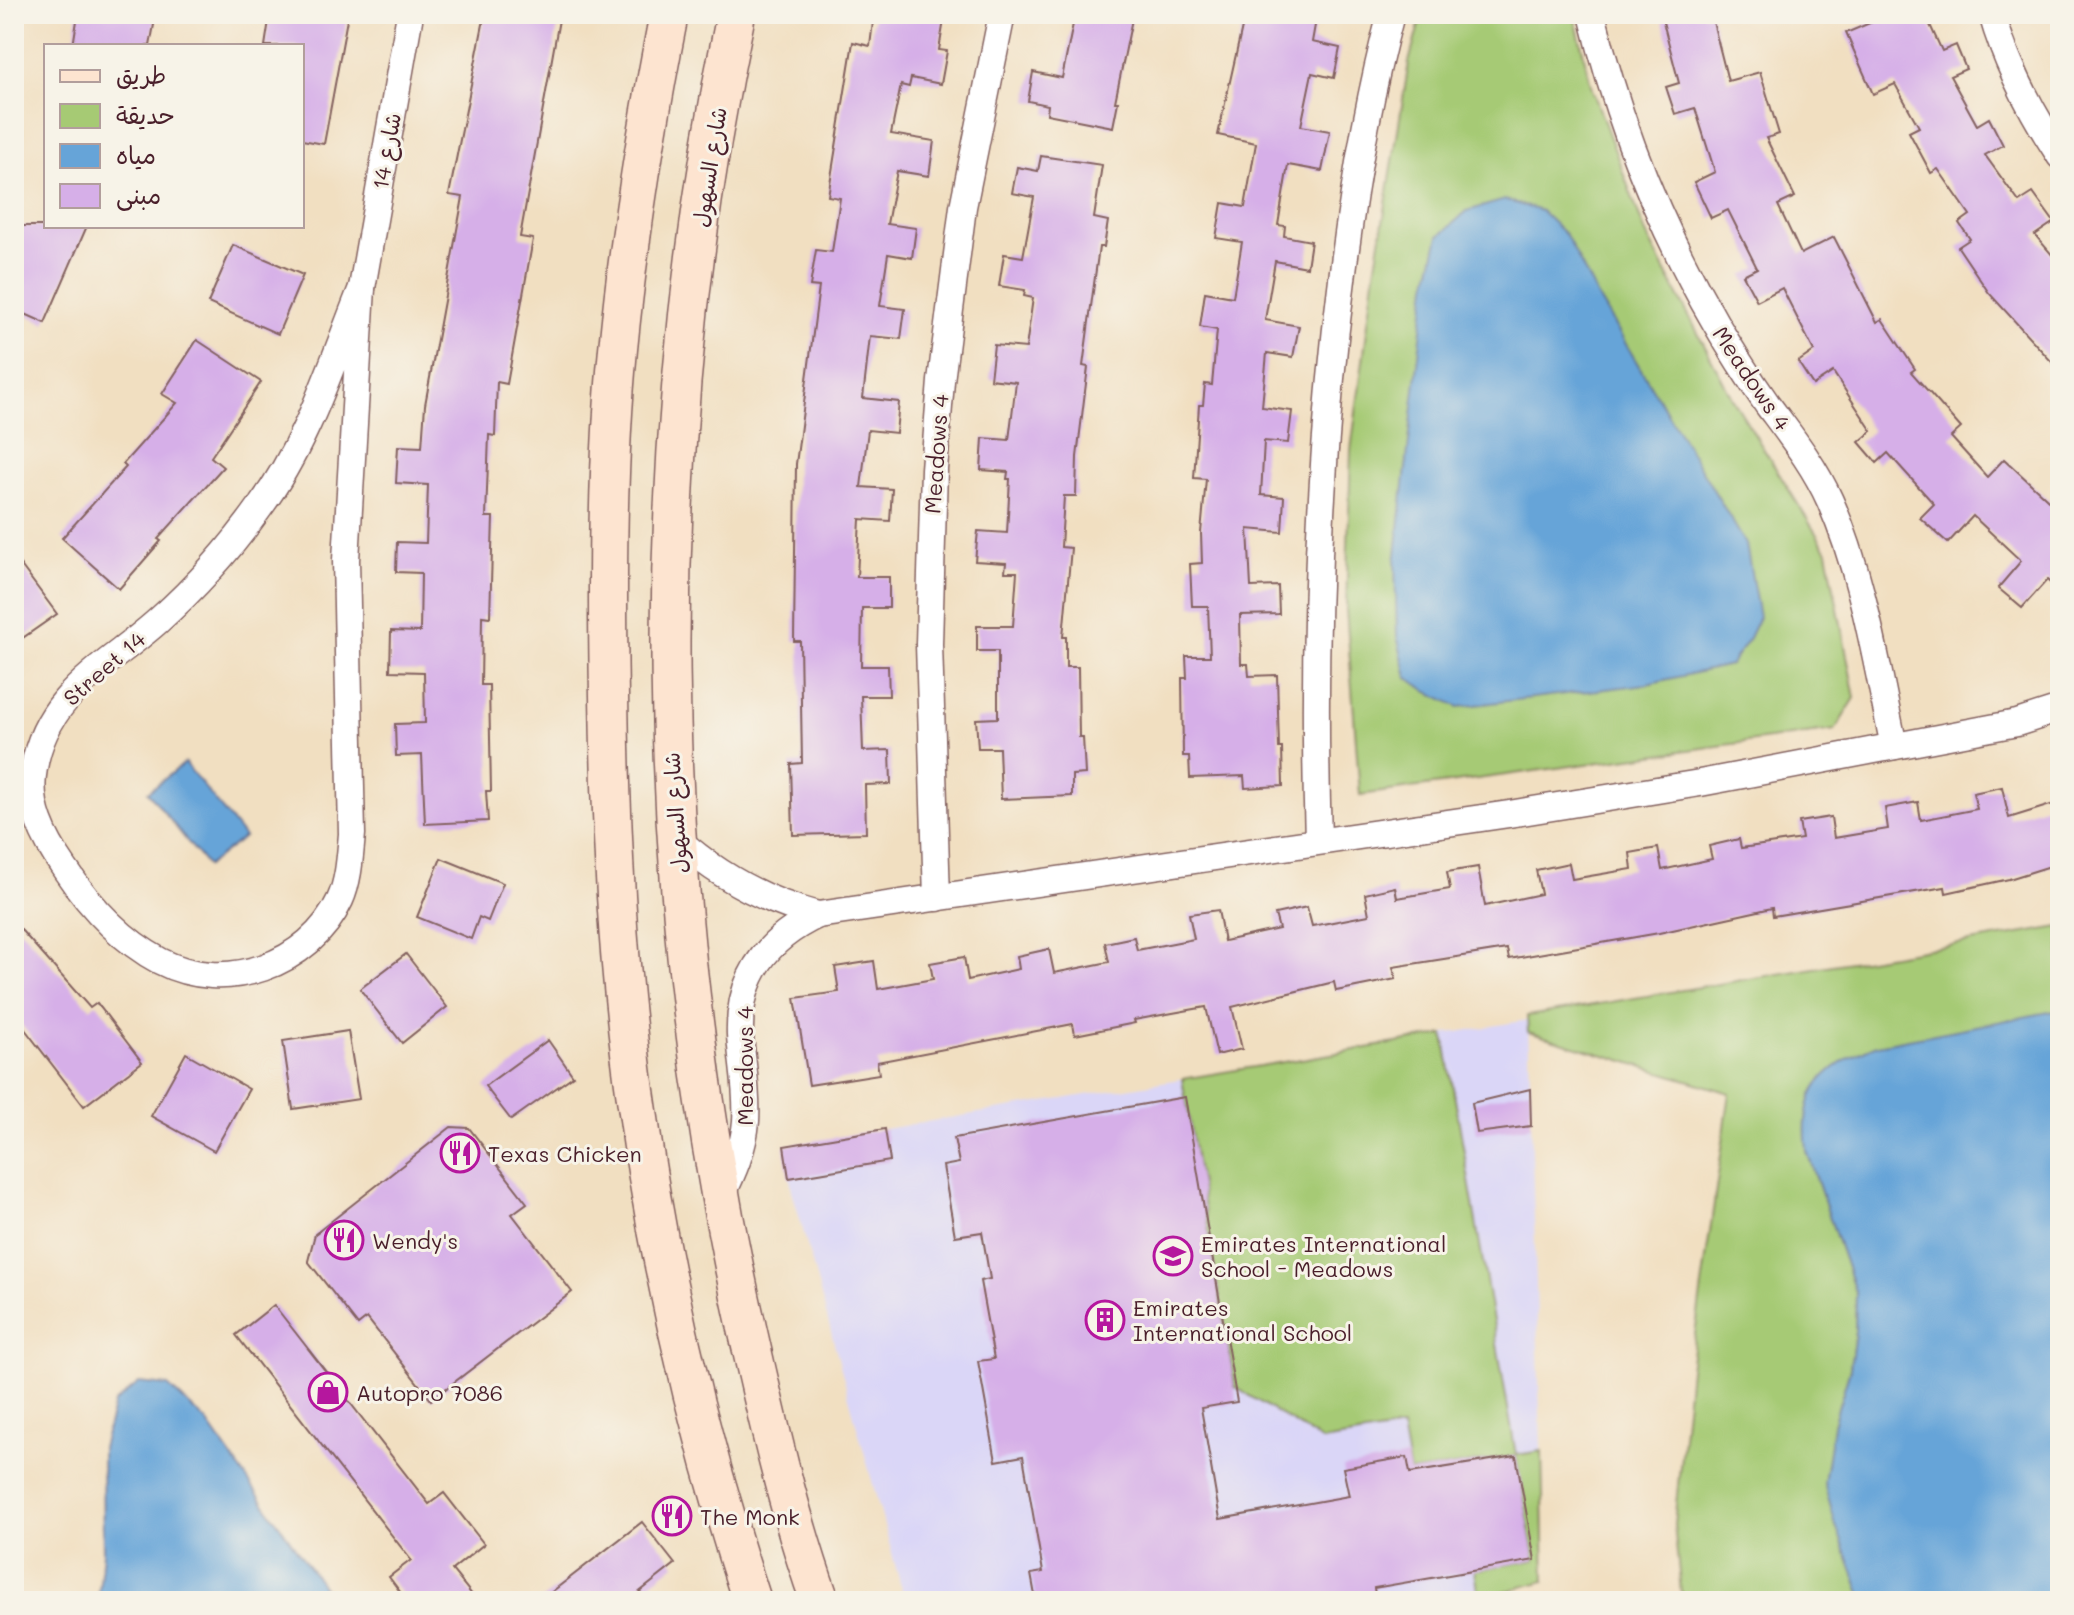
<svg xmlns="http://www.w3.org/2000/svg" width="2074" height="1615" font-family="Mali,'Playpen Sans Arabic',sans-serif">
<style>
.built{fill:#dad6f7}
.green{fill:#a6ca74;stroke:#787450;stroke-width:2}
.water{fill:#66a4d8;stroke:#586282;stroke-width:2}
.building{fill:#d6afe8}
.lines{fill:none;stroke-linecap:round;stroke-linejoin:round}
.street-casing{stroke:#846260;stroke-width:29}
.secondary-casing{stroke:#846260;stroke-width:41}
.street{stroke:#fff;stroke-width:26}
.secondary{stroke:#fde4d0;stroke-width:38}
.labels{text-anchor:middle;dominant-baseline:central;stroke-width:6;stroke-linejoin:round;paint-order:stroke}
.street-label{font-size:22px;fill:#4a1f2b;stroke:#f7f3e8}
.poi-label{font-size:22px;fill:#4a1f2b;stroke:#f7f3e8;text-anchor:start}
</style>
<rect width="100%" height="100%" fill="#f7f3e8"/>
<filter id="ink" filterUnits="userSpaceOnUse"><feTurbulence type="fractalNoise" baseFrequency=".0125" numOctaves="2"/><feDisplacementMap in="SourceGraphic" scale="16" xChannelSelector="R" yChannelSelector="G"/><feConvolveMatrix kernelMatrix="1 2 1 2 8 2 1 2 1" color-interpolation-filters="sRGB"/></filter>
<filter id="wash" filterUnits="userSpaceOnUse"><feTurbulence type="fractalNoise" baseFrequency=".006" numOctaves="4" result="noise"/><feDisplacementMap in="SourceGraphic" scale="32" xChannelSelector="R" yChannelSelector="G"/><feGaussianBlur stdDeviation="1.8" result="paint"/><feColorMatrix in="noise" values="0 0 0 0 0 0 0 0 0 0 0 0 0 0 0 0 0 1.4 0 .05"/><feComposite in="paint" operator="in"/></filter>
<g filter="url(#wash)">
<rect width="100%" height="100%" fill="#f1dfc1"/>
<path class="built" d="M1528,1020L1545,1581L1467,1601H905L792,1190L784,1146Z"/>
<g class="green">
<path d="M1422,14H1574L1592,89L1646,234L1732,398L1827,551L1855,698L1835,730L1360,795L1346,609L1351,450L1374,278L1409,62Z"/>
<path d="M2060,927V1010L1807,1151L1856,1294L1855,1332L1850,1369L1833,1425L1836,1526L1864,1601H1703L1681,1593L1674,1524L1690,1369L1730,1093L1528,1032L1527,1016Z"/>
<path d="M1444,1035L1516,1455L1542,1451L1545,1581L1479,1598L1475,1570L1535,1560L1516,1456L1410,1473L1402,1428L1323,1441L1235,1387L1182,1079Z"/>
</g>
<g class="water">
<path d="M1505,200L1541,211L1566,235L1600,301L1746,544L1759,617L1749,638L1730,665L1647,684L1459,707L1428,692L1407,677L1397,636L1395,563L1427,285L1439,236L1467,211Z"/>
<path d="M185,763L244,837L207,866L148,792Z"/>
<path d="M2060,1010V1601H1864L1836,1526L1824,1483L1833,1425L1850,1369L1855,1332L1856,1294L1807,1151C1799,1089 1822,1068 1877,1045Z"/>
<path d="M139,1383L168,1386L207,1422L333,1601H98L103,1552L102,1448L114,1403Z"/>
</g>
<g id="blocks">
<g class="building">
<path d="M78,14H156L150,46H73Z"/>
<path d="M270,14H348L324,144L302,140V46H265Z"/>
<path d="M485,14H560L520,237L533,239L507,384L497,382L495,436L489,435L486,517H493L490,617L482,616L481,685H489L491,791H486L488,821L425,824L422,755L396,756L395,724L425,723L424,672L390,671L391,631L420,632L421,573L396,572L397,542L426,543L428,485L396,483L398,446L422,447L425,405L463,197L449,195Z"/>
<path d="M874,14H945L939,50L947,51L941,84L911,78L909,87L901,85L891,134L934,141L929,176L897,171L887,224L916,228L912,258L888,254L880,306L905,309L901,339L870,336L863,398L899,402L896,433L868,430L861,487L892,489L890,521L860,519L857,577H889V608H862L861,666H888L889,696H861L863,751L890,750L891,784L865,785L866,833L793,835L791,764L802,763L800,641H794L796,464L819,287L810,286L816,250L832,252L840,198L828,196L853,42L870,46Z"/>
<path d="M1075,14H1133L1115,102H1118L1113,127L1047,114L1048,105L1028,101L1033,72L1062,78Z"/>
<path d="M1245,14H1317L1312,42L1340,48L1334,78L1312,73L1301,126L1330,131L1322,171L1288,165L1278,225L1285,226L1284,236L1311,241L1307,267L1275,261L1265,320L1299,326L1293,357L1267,353L1262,407L1292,411L1288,443L1264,441L1261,495L1284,497L1282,532L1248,529L1251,587L1278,586L1279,614L1240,615L1241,664H1248L1249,676L1277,675L1279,748H1282L1283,786L1245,788L1244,776L1190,778L1189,756H1183L1182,678H1187L1186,656H1210L1208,606H1192L1190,564L1202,563L1201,533L1206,479L1194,478L1199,405H1203L1205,384L1212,385L1217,330L1200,327L1205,292L1233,297L1242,242L1216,238L1222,203L1245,207L1256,143L1218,135Z"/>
<path d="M1661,14H1711L1728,81L1760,72L1779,134L1766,138L1795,197L1778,205L1801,254L1834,237L1877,322L1882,319L1915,369L1911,372L1961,428L1951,437L1987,477L2004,459L2060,511V592L2047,580L2022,608L1998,588L2021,561L1973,516L1948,543L1920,518L1934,504L1888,453L1877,463L1859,442L1872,431L1833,372L1813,385L1798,362L1814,351L1782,288L1757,301L1743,275L1757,268L1728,210L1711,218L1694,182L1715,172L1695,108L1675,114L1666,87L1679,83Z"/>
<path d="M1891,14H1925L1942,51L1956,45L1966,69L1950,76L1977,125L1989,118L2003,145L1985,155L2019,202L2033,193L2054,222L2035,235L2060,264V371L1989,293L1958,247L1970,239L1959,223L1970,215L1938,169L1931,173L1909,132L1919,127L1895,84L1873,94L1846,33Z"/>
<path d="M1041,156L1102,165L1094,218L1108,221L1104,247H1099L1083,366L1088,367L1077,457L1076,496H1064L1061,547L1071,548L1063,637H1066V667H1078L1079,737H1083L1085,774L1072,775V796L1001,799L999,748H978L976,719L998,718V651H977V626H1013L1017,572H1005L1006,563L975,561L978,531L1007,533L1010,479H1007L1008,472L981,470L983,438L1009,440L1016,382L990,379L994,345L1026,348L1033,298L1024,296L1025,290L999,286L1004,254L1023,257L1034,197L1012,193L1017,167L1038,171Z"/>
<path d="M14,226H87L45,323L14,309Z"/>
<path d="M233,245L303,275L278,334L208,303Z"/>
<path d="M197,340L261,382L211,457L223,467L158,539L161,541L119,589L62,538L126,467L123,464L177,403L162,394Z"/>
<path d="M14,556L57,614L14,644Z"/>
<path d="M2002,787L2009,818L2060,802V863L2009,879L1946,893L1945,887L1773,916L1772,908L1659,933L1509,959L1507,949L1393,967L1396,979L1336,991L1334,982L1232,1007L1242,1049L1217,1055L1206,1007L1134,1020L1135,1023L1075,1035L1073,1024L877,1062L879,1074L809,1085L795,998L839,992L835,967L874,961L878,989L933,979L930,963L964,957L968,980L1019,969L1017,956L1049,949L1054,973L1109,962L1105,943L1134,937L1137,950L1194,939L1189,914L1218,910L1224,941L1279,929L1275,914L1307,907L1312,926L1369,915L1365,894L1395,887L1397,898L1450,889L1447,872L1478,867L1485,906L1541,894L1536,870L1569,863L1572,879L1632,869L1630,853L1658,848L1662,870L1712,859L1709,846L1739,839L1741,848L1802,839L1799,822L1831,817L1834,838L1888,829L1885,808L1918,802L1921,820L1977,809L1973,793Z"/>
<path d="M441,858L503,883L488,921L479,917L471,939L417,917Z"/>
<path d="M14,922L90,1008L97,1003L142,1062L84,1106L14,1015Z"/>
<path d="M406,954L447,1007L402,1043L360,989Z"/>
<path d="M348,1031L359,1099L293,1109L283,1041Z"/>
<path d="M548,1040L573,1076L511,1120L485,1086Z"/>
<path d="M186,1053L249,1089L214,1151L151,1116Z"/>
<path d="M1530,1089L1531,1126L1477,1133L1472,1103Z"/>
<path d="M1185,1097L1237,1402L1201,1408L1220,1519L1349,1496L1343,1468L1407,1457L1410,1473L1516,1456L1535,1560L1374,1588L1376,1601H1036L1031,1574L1043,1572L1023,1456L996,1461L978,1361L994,1359L980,1281L990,1279L982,1232L955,1236L943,1166L959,1163L954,1138Z"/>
<path d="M451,1127L469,1128L527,1203L512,1214L572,1292L431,1400L367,1318L358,1325L308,1261L315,1234Z"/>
<path d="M885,1129L890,1161L789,1178L784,1146Z"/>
<path d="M274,1305L429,1504L444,1493L484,1544L452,1570L477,1601H407L389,1577L411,1560L236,1335Z"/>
<path d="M642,1522L675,1564L628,1601H540Z"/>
</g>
</g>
</g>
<g filter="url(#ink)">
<use href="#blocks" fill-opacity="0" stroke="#846260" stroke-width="2"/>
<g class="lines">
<g class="street-casing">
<g id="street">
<path d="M1592,14C1618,122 1659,226 1715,322C1731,350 1749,378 1767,404C1790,435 1814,465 1830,501C1864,578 1876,664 1894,746"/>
<path d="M1992,14C2006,64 2032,113 2060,156"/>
<path d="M362,288L346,560L352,834C350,855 349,880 340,900C310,965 225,995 160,961C121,940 89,905 65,869C44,839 27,806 34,768C46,693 108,666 159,620C196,587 231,548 260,507C308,442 332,362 362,288Z"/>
<path d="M362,288L410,14"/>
<path d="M676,838C718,876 763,901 818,915"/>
<path d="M1318,841C1312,650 1318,461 1343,271C1354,185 1368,98 1391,14"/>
<path d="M937,898L929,644L934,469L941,381L963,207L1002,14"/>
<path d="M721,1197C733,1173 744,1148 746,1121C748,1092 742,1064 740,1035C738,976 767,939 818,915L1509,814L1700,783L2017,723L2060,709"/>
</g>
</g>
<g class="secondary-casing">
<g id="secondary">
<path d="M669,14C647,125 629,236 618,349C607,464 607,580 609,696C611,830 617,965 636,1098C659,1266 699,1440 752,1601"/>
<path d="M736,14C644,449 650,895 747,1328C767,1417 789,1515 820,1601"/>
</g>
</g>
<use href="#street" class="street"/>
<use href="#secondary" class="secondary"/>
</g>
</g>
<defs>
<g id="restaurant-ring" transform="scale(2)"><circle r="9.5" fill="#f7f3e8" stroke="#b5179e" stroke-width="1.5"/><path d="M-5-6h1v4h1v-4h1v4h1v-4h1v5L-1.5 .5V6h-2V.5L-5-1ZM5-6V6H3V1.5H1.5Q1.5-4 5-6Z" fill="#b5179e"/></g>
<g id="school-ring" transform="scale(2)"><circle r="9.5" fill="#f7f3e8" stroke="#b5179e" stroke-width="1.5"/><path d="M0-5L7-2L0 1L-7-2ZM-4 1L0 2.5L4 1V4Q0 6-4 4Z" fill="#b5179e"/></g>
<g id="building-ring" transform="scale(2)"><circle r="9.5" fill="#f7f3e8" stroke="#b5179e" stroke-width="1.5"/><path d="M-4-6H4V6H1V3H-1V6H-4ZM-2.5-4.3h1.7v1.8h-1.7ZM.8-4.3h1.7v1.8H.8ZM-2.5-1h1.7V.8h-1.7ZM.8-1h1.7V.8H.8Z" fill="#b5179e"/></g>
<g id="shop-ring" transform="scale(2)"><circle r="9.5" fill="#f7f3e8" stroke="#b5179e" stroke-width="1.5"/><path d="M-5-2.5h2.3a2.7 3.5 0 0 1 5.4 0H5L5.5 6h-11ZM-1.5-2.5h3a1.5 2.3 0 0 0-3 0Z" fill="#b5179e"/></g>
</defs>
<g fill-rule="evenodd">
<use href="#restaurant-ring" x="460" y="1153"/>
<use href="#restaurant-ring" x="344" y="1240"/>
<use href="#school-ring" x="1173" y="1256"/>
<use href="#building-ring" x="1105" y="1320"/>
<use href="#shop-ring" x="328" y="1392"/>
<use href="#restaurant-ring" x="672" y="1516"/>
</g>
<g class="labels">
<g class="street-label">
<text transform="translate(386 151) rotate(-80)">شارع 14</text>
<text transform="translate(709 167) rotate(-81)">شارع السهول</text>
<text transform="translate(1752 378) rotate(56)">Meadows 4</text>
<text transform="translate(936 454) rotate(-86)">Meadows 4</text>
<text transform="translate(104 668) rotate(-41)">Street 14</text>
<text transform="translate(675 813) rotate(-94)">شارع السهول</text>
<text transform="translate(744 1066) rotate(-90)">Meadows 4</text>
</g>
<g class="poi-label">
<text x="488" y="1153">Texas Chicken</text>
<text x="372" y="1240">Wendy's</text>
<text x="1201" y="1243">Emirates International<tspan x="1201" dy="25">School - Meadows</tspan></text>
<text x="1133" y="1307">Emirates<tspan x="1133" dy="25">International School</tspan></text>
<text x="356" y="1392">Autopro 7086</text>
<text x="700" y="1516">The Monk</text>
</g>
</g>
<rect width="2074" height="1615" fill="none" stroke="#f7f3e8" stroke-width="48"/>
<rect x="44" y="44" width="260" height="184" fill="#f7f3e8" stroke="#b29e9c" stroke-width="2"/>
<rect x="60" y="70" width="40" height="12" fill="#fde4d0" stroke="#b29e9c" stroke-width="2"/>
<text x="116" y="84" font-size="24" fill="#4a1f2b">طريق</text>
<rect x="60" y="104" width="40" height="24" fill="#a6ca74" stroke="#b29e9c" stroke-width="2"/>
<text x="116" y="124" font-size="24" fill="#4a1f2b">حديقة</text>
<rect x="60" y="144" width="40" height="24" fill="#66a4d8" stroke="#b29e9c" stroke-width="2"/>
<text x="116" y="164" font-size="24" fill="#4a1f2b">مياه</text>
<rect x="60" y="184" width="40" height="24" fill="#d6afe8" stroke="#b29e9c" stroke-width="2"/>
<text x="116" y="204" font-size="24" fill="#4a1f2b">مبنى</text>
</svg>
